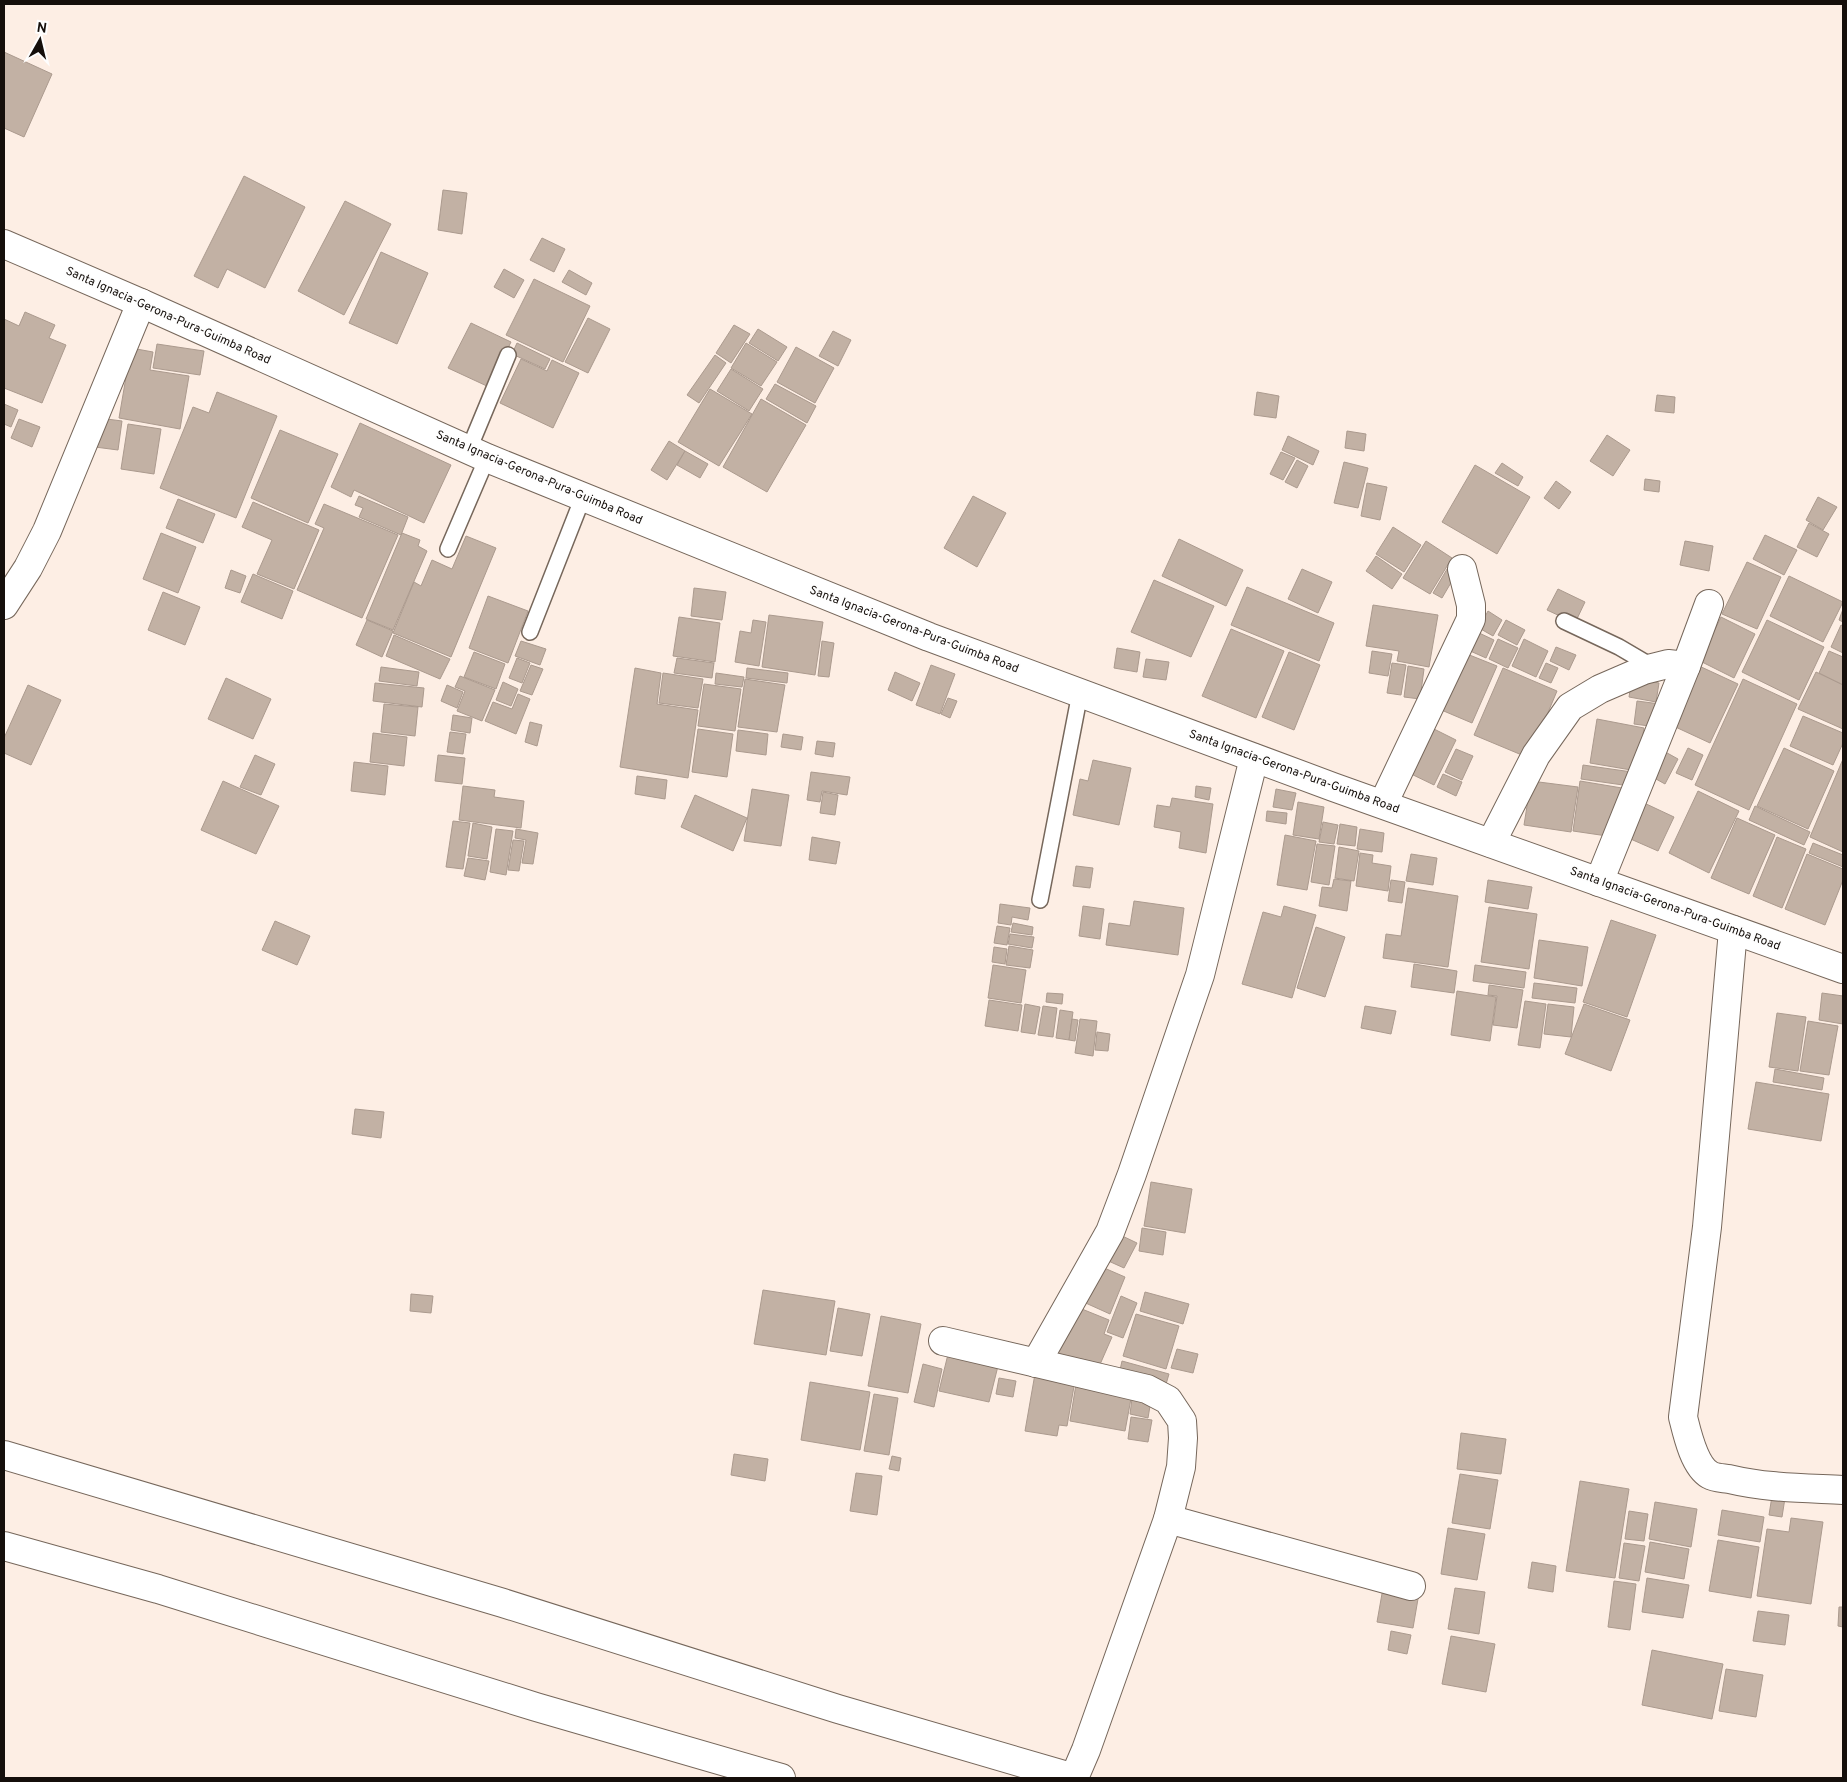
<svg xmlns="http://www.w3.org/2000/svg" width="1847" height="1782" font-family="Overpass,sans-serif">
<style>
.building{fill:#c2b1a4;stroke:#ab9a8e}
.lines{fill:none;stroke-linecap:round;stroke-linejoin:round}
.service-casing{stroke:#76675b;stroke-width:18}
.minor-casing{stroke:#76675b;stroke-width:30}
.secondary-casing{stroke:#76675b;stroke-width:30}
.service{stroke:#fff;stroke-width:15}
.minor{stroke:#fff;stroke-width:28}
.secondary{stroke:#fff;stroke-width:28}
.labels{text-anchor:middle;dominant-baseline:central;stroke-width:4;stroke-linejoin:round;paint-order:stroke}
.street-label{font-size:12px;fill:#150f0b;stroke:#fefefe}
</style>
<rect width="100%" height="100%" fill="#fdeee4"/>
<g class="building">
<path d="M4,52L52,74L24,137L4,128Z"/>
<path d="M244,176L305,207L265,288L227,269L218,288L194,276Z"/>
<path d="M443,190L467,193L462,234L438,230Z"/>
<path d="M345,201L391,224L344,315L298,291Z"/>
<path d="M542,238L565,249L554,272L530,260Z"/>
<path d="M381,252L428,273L397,344L349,323Z"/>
<path d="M504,269L524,280L514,298L494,287Z"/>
<path d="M569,270L592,283L586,295L562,282Z"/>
<path d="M534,279L590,306L563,362L506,335Z"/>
<path d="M25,312L55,325L49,338L66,345L42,403L4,388V319L19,326Z"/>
<path d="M588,318L610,329L588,373L565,362Z"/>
<path d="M471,323L511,342L489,387L448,368Z"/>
<path d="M734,325L750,334L731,363L716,353Z"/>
<path d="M758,329L787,347L778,361L749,343Z"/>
<path d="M833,331L851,340L838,366L819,356Z"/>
<path d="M517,343L550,359L545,369L512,354Z"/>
<path d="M746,343L777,362L761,386L731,368Z"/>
<path d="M157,344L204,351L200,375L153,368Z"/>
<path d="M796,347L834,368L815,403L777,382Z"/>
<path d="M131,348L153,352L150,370L189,376L180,429L119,418Z"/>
<path d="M715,355L726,363L699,403L687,395Z"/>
<path d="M521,359L547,371L552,360L579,373L553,428L500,403Z"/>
<path d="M731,369L763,389L749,411L717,391Z"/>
<path d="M775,384L816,406L807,423L766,399Z"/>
<path d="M710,389L752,414L719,466L678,442Z"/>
<path d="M217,392L277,416L236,518L160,488L193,407L209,413Z"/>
<path d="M1257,392L1279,396L1276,418L1254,415Z"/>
<path d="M1657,395L1675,397L1674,413L1655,411Z"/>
<path d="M761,399L806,425L767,492L723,467Z"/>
<path d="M4,404L18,410L11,427L4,424Z"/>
<path d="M99,418L122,421L118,450L95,447Z"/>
<path d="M19,419L40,427L32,447L11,438Z"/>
<path d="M360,423L451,465L424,523L354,490L351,497L331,487Z"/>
<path d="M128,424L161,429L154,474L121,469Z"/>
<path d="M280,430L338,454L308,523L251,498Z"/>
<path d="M1347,431L1366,434L1364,451L1345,448Z"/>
<path d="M1607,435L1630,450L1613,476L1590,461Z"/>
<path d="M1288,436L1319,451L1313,465L1282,450Z"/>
<path d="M669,441L685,451L667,480L651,470Z"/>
<path d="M685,451L708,464L700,478L677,465Z"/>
<path d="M1281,452L1295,458L1283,480L1270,474Z"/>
<path d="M1297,460L1308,466L1297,488L1285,482Z"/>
<path d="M1344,462L1368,468L1358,508L1334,503Z"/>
<path d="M1502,463L1523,477L1518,486L1495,473Z"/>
<path d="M1475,465L1530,497L1497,554L1442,522Z"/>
<path d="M1645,479L1660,481L1659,492L1644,490Z"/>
<path d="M1556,481L1571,492L1559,509L1544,498Z"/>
<path d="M1367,483L1387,487L1380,520L1361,516Z"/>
<path d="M359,496L408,517L401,535L359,517L363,508L355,505Z"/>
<path d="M973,496L1006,513L977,567L944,548Z"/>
<path d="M1818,497L1837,507L1823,530L1806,520Z"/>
<path d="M178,499L215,514L203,543L166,528Z"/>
<path d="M253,502L319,530L294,589L257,574L272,540L242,527Z"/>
<path d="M324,504L398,535L362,618L297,590L324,528L315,524Z"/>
<path d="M1809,523L1829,534L1817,557L1797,547Z"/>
<path d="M1393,527L1421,545L1404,572L1376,554Z"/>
<path d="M161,533L196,547L178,593L143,579Z"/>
<path d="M402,533L420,540L418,546L427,551L393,630L366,619Z"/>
<path d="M1765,535L1797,550L1784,575L1753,559Z"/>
<path d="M466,536L496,548L451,657L393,633L414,582L421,586L432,560L452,569Z"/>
<path d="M1179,539L1243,570L1226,606L1162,576Z"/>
<path d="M1426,541L1452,558L1430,594L1403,578Z"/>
<path d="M1685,541L1713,546L1709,571L1680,565Z"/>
<path d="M1376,556L1402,574L1392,589L1366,571Z"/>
<path d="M1747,562L1781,577L1757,629L1722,614Z"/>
<path d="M1450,564L1459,569L1442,598L1433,593Z"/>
<path d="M1302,569L1332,582L1318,613L1288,599Z"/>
<path d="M231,570L246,576L240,593L225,588Z"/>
<path d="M253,574L293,591L282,619L241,602Z"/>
<path d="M1789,576L1843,602L1823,642L1770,616Z"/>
<path d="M1154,580L1214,606L1191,657L1131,632Z"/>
<path d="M1247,587L1334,623L1319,661L1231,625Z"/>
<path d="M694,588L726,592L722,620L691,616Z"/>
<path d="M1558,589L1585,602L1575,623L1547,610Z"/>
<path d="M163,592L200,607L185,645L148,630Z"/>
<path d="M488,596L528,611L508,663L469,648Z"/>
<path d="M1373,605L1438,615L1429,667L1397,661L1399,651L1366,646Z"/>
<path d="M1843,609V622L1839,620Z"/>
<path d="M1488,611L1502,620L1493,636L1479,628Z"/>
<path d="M769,615L823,622L815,675L762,667Z"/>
<path d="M679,617L720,623L715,662L673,656Z"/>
<path d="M1721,617L1755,634L1734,678L1700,661Z"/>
<path d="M367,620L393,631L382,657L356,645Z"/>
<path d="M753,620L766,622L759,666L735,662L740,631L751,633Z"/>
<path d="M1506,620L1525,630L1517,645L1498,635Z"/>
<path d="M1767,620L1824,647L1799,700L1742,672Z"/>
<path d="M1841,625L1843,626V653L1831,647Z"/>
<path d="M1231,629L1284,651L1256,718L1202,696Z"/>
<path d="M1477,632L1494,640L1486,658L1468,650Z"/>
<path d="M394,635L450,659L440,679L386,656Z"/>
<path d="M1498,639L1518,648L1508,668L1489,659Z"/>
<path d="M1524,639L1548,651L1536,677L1512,666Z"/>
<path d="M521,641L546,649L540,665L515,656Z"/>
<path d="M822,641L834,643L829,677L818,676Z"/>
<path d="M1556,647L1576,655L1569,670L1550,661Z"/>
<path d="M1117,648L1140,652L1137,672L1114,668Z"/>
<path d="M1372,651L1392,654L1388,676L1369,673Z"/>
<path d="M1829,651L1843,657V685L1819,673Z"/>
<path d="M474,652L505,664L496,689L464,677Z"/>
<path d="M1289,652L1320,665L1294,730L1262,717Z"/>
<path d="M1462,652L1497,666L1472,723L1439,709Z"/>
<path d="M517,658L530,663L522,683L509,678Z"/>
<path d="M677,658L714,663L712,678L674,673Z"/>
<path d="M1146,659L1169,662L1166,680L1143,677Z"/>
<path d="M1392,663L1406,665L1401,695L1387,693Z"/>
<path d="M1546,663L1558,668L1551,683L1539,678Z"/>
<path d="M531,665L543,669L532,695L520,691Z"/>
<path d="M931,665L955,674L940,714L916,705Z"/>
<path d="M1697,665L1738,684L1710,743L1669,724Z"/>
<path d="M1408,666L1424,669L1420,699L1404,697Z"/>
<path d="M381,667L419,672L417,686L379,681Z"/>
<path d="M635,668L661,673L657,704L698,710L688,778L620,767Z"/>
<path d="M747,668L788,673L787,683L746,678Z"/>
<path d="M1503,668L1557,691L1529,758L1474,735Z"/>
<path d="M895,672L920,683L912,701L888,690Z"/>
<path d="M1816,672L1843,685V729L1798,709Z"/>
<path d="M663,673L703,679L698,708L659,703Z"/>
<path d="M716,673L744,677L742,687L715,684Z"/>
<path d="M460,676L495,690L482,721L457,711L465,691L455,687Z"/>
<path d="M226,678L271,699L253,739L208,719Z"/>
<path d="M1632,678L1659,683L1656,702L1629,697Z"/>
<path d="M745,679L785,685L777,732L738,727Z"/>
<path d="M1743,679L1797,704L1749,810L1695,785Z"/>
<path d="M503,682L518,689L511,706L496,700Z"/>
<path d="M375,683L424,688L422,707L373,701Z"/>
<path d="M704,684L741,689L735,731L698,726Z"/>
<path d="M28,685L61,700L31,765L4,753V738Z"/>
<path d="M447,685L463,692L457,708L441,701Z"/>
<path d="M518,694L530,699L516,734L485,721L493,702L512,709Z"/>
<path d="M948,698L957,701L950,718L941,714Z"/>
<path d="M1637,701L1660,704L1657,727L1634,724Z"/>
<path d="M384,704L418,707L415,736L381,732Z"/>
<path d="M453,715L472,718L470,733L451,730Z"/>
<path d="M1803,716L1843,733V743L1833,765L1790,746Z"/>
<path d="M1597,719L1644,728L1637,771L1590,763Z"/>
<path d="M530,722L542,725L537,746L525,742Z"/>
<path d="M1430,727L1456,740L1434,785L1407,772Z"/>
<path d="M698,729L733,734L727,777L692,772Z"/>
<path d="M738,730L768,734L766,755L736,751Z"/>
<path d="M450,732L466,734L463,754L447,752Z"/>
<path d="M373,733L407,737L404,766L370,762Z"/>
<path d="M783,734L803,737L801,750L781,747Z"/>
<path d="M817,741L835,743L833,757L815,754Z"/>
<path d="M1688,748L1703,755L1692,780L1676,773Z"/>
<path d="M1784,748L1834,771L1808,829L1757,806Z"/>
<path d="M1456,749L1473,756L1462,780L1445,772Z"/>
<path d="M1660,749L1678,759L1665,784L1647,774Z"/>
<path d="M255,755L275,764L261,795L240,787Z"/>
<path d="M438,755L465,758L462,784L435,781Z"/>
<path d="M1843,759V852L1810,837Z"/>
<path d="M1093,760L1131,768L1119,825L1073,815L1080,779L1088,781Z"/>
<path d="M354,762L388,766L385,795L351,791Z"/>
<path d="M1583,765L1632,772L1630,786L1581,779Z"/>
<path d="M811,772L850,777L847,795L822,791L820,802L807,800Z"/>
<path d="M1443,774L1462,782L1456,796L1437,787Z"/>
<path d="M637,776L667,780L665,799L635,794Z"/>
<path d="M223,781L279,806L256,854L201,830Z"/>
<path d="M1531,781L1578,787L1571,832L1524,825Z"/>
<path d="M1580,781L1622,788L1614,837L1573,831Z"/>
<path d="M463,786L495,790L494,797L524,801L521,828L459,820Z"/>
<path d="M1196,786L1211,788L1209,800L1195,797Z"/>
<path d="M752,789L789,795L781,846L744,841Z"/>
<path d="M1276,789L1296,793L1292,810L1273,807Z"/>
<path d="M1698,791L1739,811L1709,873L1669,853Z"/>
<path d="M823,792L838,795L835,815L820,813Z"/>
<path d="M695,795L747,818L733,851L681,827Z"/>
<path d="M1172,798L1213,804L1206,853L1179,848L1181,832L1154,827L1157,805L1170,807Z"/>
<path d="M1298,802L1324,807L1319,839L1293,835Z"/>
<path d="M1642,802L1674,817L1658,851L1626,837Z"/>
<path d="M1755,806L1810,832L1804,845L1749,820Z"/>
<path d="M1267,811L1287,813L1286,824L1266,821Z"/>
<path d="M1737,818L1775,835L1749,894L1711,878Z"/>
<path d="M453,821L470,823L463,869L446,867Z"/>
<path d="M1323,822L1338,825L1334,844L1319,842Z"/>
<path d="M473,823L492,827L487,859L468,856Z"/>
<path d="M1340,824L1357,827L1355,846L1337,844Z"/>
<path d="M496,829L513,831L506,875L490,872Z"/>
<path d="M516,829L538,833L533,864L522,863L526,840L515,838Z"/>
<path d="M1360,829L1384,833L1382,852L1357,849Z"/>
<path d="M1285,835L1316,841L1307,890L1277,885Z"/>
<path d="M812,837L840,842L836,864L809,860Z"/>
<path d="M1777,837L1806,849L1782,908L1753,896Z"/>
<path d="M513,840L524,841L519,871L508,870Z"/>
<path d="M1813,843L1843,855V867L1809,853Z"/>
<path d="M1317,844L1335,846L1329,885L1311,882Z"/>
<path d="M1339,847L1359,851L1354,881L1335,878Z"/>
<path d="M1360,853L1373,855L1372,863L1391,866L1388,891L1356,886Z"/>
<path d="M1411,854L1437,858L1433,885L1406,881Z"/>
<path d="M1807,854L1843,869V880L1825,925L1785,909Z"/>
<path d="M468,858L489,861L485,880L464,876Z"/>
<path d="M1076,866L1093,868L1090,888L1073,886Z"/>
<path d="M1334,879L1351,881L1347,911L1319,906L1322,887L1332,888Z"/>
<path d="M1391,880L1405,882L1402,903L1388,901Z"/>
<path d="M1488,880L1532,887L1528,909L1485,902Z"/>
<path d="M1408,888L1458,896L1448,967L1383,958L1386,934L1401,936Z"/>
<path d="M1134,901L1184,908L1178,955L1106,945L1109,923L1130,926Z"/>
<path d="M1000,904L1030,908L1028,920L1012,917L1011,925L998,923Z"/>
<path d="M1083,906L1104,909L1100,939L1079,936Z"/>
<path d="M1284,906L1316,915L1292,998L1242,984L1263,912L1281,917Z"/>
<path d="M1489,907L1537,914L1529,969L1481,962Z"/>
<path d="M1611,920L1656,935L1627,1017L1583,1002Z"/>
<path d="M275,921L310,936L297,965L262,950Z"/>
<path d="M1013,923L1033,927L1032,935L1011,932Z"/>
<path d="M997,926L1010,928L1007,945L994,943Z"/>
<path d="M1316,927L1345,937L1325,997L1297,988Z"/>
<path d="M1010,934L1034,937L1032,948L1008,944Z"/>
<path d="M1539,940L1588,947L1582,986L1534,978Z"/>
<path d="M1009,946L1033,950L1030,968L1006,965Z"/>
<path d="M994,947L1007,949L1005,964L992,962Z"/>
<path d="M1414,964L1457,971L1454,993L1411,987Z"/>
<path d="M993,965L1026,970L1021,1003L988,998Z"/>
<path d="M1475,965L1526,972L1524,988L1473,981Z"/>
<path d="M1534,983L1577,988L1575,1003L1532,998Z"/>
<path d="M1489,985L1523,990L1517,1028L1493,1025L1497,996L1488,995Z"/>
<path d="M1457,991L1496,997L1490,1041L1451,1035Z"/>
<path d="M1047,993L1063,994L1062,1004L1046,1002Z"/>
<path d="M1822,993L1843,996V1024L1819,1020Z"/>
<path d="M989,1000L1022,1005L1018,1031L985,1026Z"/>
<path d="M1525,1001L1546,1004L1540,1048L1518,1045Z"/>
<path d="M1025,1004L1040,1007L1035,1034L1021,1032Z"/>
<path d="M1548,1004L1574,1007L1571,1037L1544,1034Z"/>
<path d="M1584,1004L1630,1020L1611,1071L1565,1054Z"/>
<path d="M1043,1006L1057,1008L1053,1037L1038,1035Z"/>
<path d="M1365,1006L1396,1011L1391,1034L1361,1028Z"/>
<path d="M1060,1010L1073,1012L1069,1040L1056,1038Z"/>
<path d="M1777,1013L1806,1017L1798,1071L1769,1067Z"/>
<path d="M1072,1019L1078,1020L1075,1041L1069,1040Z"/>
<path d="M1080,1019L1097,1021L1093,1056L1075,1053Z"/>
<path d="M1808,1021L1838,1026L1829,1075L1800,1071Z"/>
<path d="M1097,1032L1110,1034L1108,1051L1095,1050Z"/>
<path d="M1775,1069L1824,1078L1822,1090L1773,1082Z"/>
<path d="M1756,1082L1829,1094L1821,1141L1748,1129Z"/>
<path d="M355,1109L384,1112L381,1138L352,1134Z"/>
<path d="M1151,1182L1192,1189L1185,1233L1144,1226Z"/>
<path d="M1142,1228L1166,1232L1163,1255L1139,1251Z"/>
<path d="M1116,1233L1137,1243L1124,1268L1104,1259Z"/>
<path d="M1095,1264L1125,1277L1110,1314L1079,1300Z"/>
<path d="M763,1290L835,1301L826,1355L754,1344Z"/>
<path d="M1145,1292L1189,1304L1183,1324L1140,1311Z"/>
<path d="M411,1294L433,1296L431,1313L410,1311Z"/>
<path d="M1121,1296L1137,1303L1123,1338L1107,1332Z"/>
<path d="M1072,1305L1109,1320L1104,1334L1112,1337L1098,1369L1053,1351Z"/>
<path d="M838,1308L870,1314L862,1356L830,1351Z"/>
<path d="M1136,1314L1179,1326L1166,1369L1123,1356Z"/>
<path d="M881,1316L921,1324L908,1393L868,1386Z"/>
<path d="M950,1346L1000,1358L989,1402L939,1391Z"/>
<path d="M1177,1349L1198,1354L1193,1373L1171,1368Z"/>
<path d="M1122,1361L1169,1374L1164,1391L1118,1379Z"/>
<path d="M923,1364L942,1369L934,1407L914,1402Z"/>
<path d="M1036,1368L1076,1375L1067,1426L1059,1425L1057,1436L1025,1431Z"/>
<path d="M999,1378L1016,1381L1013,1397L996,1394Z"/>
<path d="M1077,1378L1133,1388L1125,1431L1070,1421Z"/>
<path d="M810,1382L870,1392L860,1450L801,1440Z"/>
<path d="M1133,1391L1152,1394L1148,1418L1130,1414Z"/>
<path d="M874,1394L898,1398L889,1455L864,1451Z"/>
<path d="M1131,1417L1152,1420L1148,1442L1128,1439Z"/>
<path d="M1461,1433L1506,1439L1501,1474L1457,1469Z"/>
<path d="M734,1454L768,1459L765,1481L731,1475Z"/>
<path d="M892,1456L901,1458L899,1471L889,1469Z"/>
<path d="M856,1473L882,1476L877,1515L850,1511Z"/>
<path d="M1460,1474L1498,1480L1490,1529L1452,1523Z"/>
<path d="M1580,1481L1629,1489L1615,1578L1566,1571Z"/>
<path d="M1772,1496L1785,1498L1782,1517L1769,1515Z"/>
<path d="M1655,1502L1697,1509L1691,1547L1649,1539Z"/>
<path d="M1722,1510L1764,1517L1760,1542L1718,1535Z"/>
<path d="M1629,1511L1648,1514L1644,1541L1625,1539Z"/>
<path d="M1791,1518L1823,1522L1811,1604L1757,1596L1767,1529L1789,1532Z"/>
<path d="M1448,1528L1485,1534L1477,1580L1441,1574Z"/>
<path d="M1718,1540L1759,1547L1751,1598L1709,1591Z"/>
<path d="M1650,1542L1689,1549L1684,1579L1645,1572Z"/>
<path d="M1624,1543L1645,1546L1639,1581L1619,1578Z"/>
<path d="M1532,1562L1556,1566L1553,1592L1528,1588Z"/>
<path d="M1647,1578L1689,1585L1683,1618L1642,1612Z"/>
<path d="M1614,1581L1636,1584L1630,1630L1608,1627Z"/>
<path d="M1383,1588L1419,1593L1413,1628L1377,1622Z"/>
<path d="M1455,1588L1485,1592L1479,1634L1448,1629Z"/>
<path d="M1839,1607H1843V1627L1838,1626Z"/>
<path d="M1758,1611L1789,1615L1785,1645L1753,1641Z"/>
<path d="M1391,1631L1411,1635L1407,1654L1388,1650Z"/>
<path d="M1451,1636L1495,1644L1486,1692L1442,1684Z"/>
<path d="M1652,1650L1723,1664L1712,1719L1642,1705Z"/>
<path d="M1726,1669L1763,1675L1756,1717L1719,1711Z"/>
</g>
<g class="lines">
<g class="service-casing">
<g id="service">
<path d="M469,449L508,355"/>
<path d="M448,549L487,458"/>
<path d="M1564,621L1619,647L1653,667"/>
<path d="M530,632L583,497"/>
<path d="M1040,900L1080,693"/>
</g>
</g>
<g class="minor-casing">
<g id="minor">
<path d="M4,605L28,568L47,531L141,303"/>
<path d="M1383,804L1471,619V605L1462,569"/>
<path d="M1491,843L1536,755L1570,707L1600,689L1644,670L1668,664L1686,666"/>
<path d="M1599,882L1686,666L1709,604"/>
<path d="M1733,930L1707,1227L1683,1417C1687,1433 1694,1466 1710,1475C1715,1478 1723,1478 1729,1479C1766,1488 1805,1488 1843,1490"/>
<path d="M943,1341L1147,1389L1168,1400L1182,1421L1183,1438L1181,1467L1168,1519L1086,1750L1074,1778"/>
<path d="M1036,1363L1110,1232L1132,1174L1200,975L1254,758"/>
<path d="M4,1455L503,1603L838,1709L1074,1778"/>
<path d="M1168,1519L1411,1586"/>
<path d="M4,1546L158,1589L536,1707L781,1778"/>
</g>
</g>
<g class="secondary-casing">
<path id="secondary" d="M4,244L141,303L487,458L929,637L1333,787L1843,969"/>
</g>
<use href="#service" class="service"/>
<use href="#minor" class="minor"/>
<use href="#secondary" class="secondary"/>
</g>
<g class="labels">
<g class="street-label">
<text transform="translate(168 316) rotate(24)">Santa Ignacia-Gerona-Pura-Guimba Road</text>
<text transform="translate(539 478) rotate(23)">Santa Ignacia-Gerona-Pura-Guimba Road</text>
<text transform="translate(914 630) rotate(21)">Santa Ignacia-Gerona-Pura-Guimba Road</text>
<text transform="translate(1294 772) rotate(20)">Santa Ignacia-Gerona-Pura-Guimba Road</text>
<text transform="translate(1675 909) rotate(20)">Santa Ignacia-Gerona-Pura-Guimba Road</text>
</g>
</g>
<rect width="1847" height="1782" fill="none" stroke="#150f0b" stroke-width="10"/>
<g transform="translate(40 40) rotate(8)" stroke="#fefefe" stroke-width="4" paint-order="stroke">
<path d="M0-4L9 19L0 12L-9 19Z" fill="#150f0b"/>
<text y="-8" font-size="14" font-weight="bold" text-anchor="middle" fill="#150f0b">N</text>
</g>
</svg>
